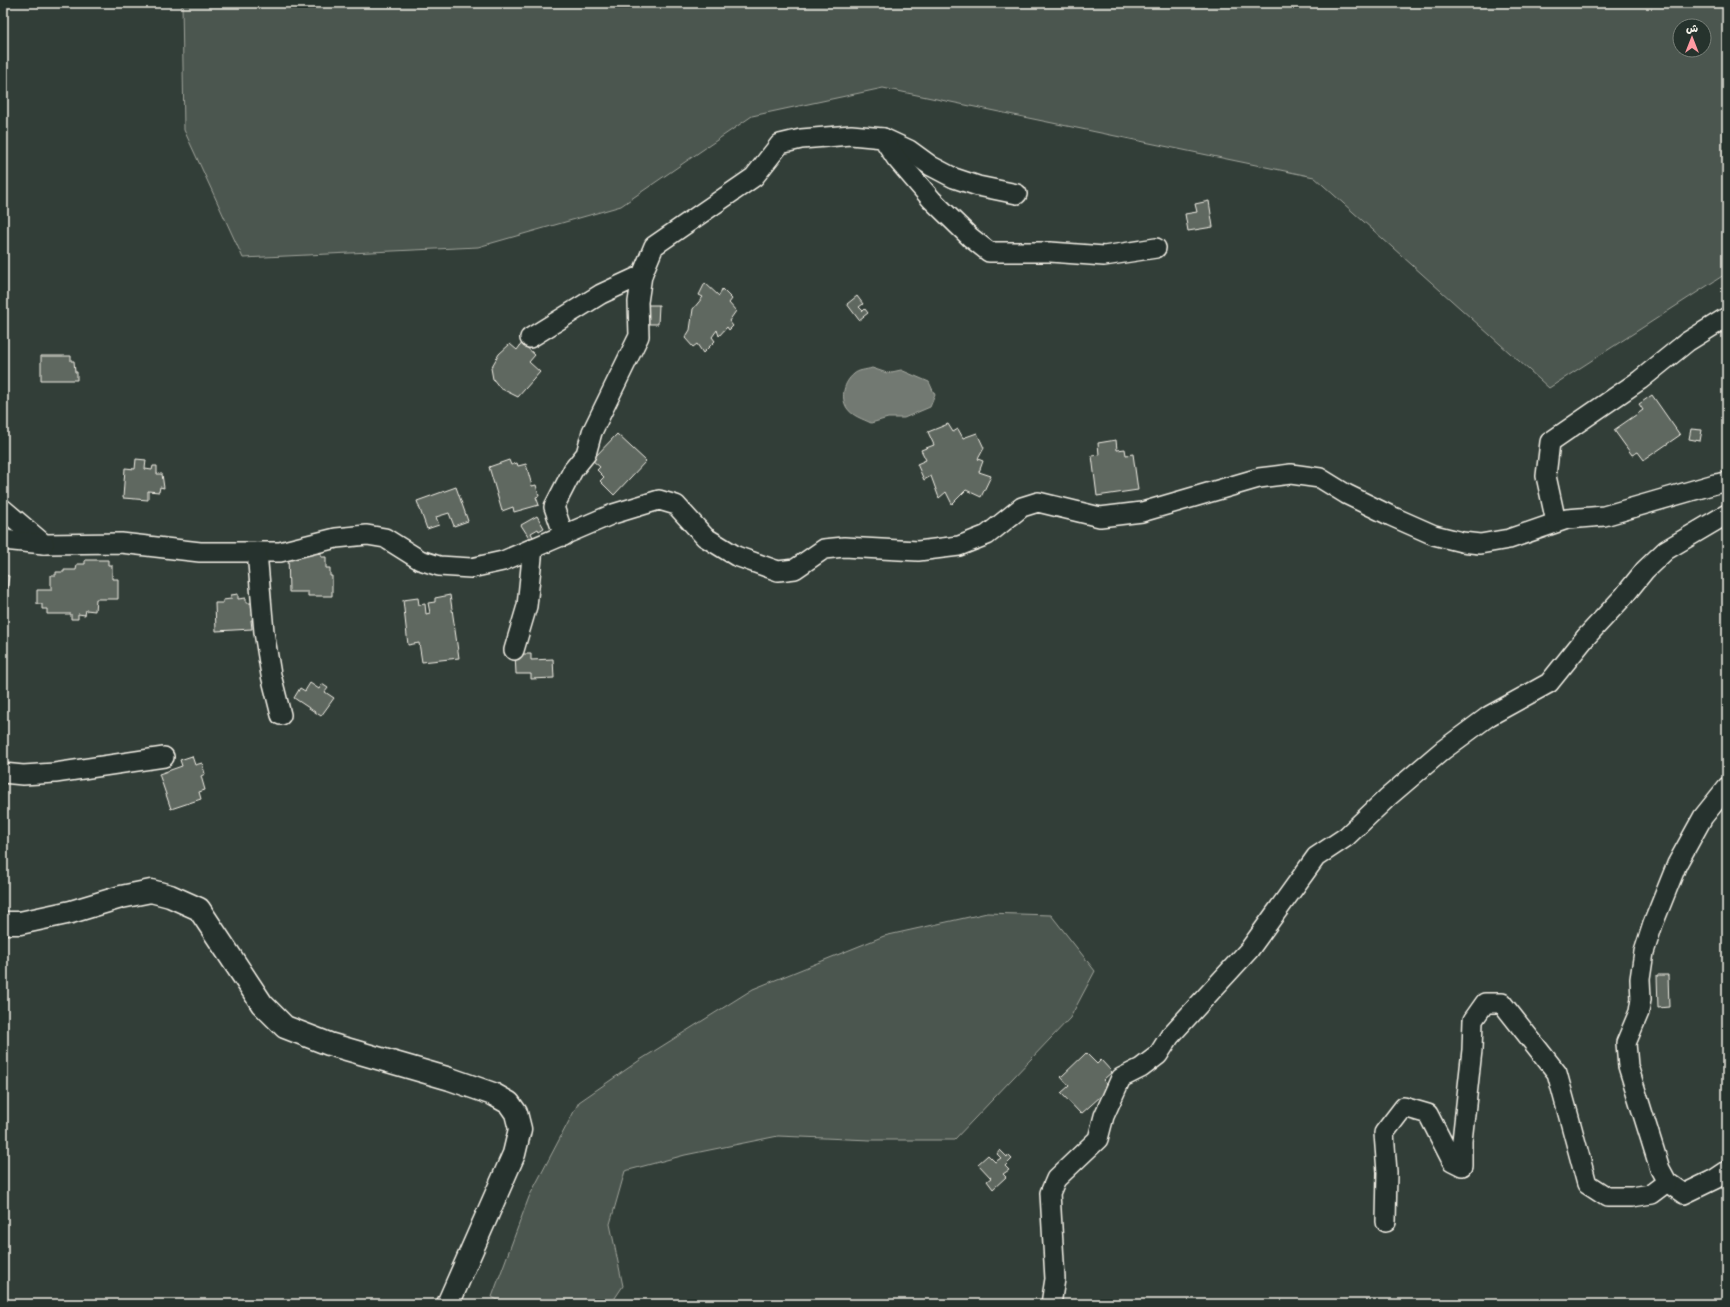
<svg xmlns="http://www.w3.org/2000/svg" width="1730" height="1307" font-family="Dekko,'Playpen Sans Arabic',sans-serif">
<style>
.green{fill:#4c564f;stroke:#a0a49c;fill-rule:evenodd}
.water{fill:#727972;stroke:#a6a9a1}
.building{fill:#5f6861;stroke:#f4f1e8}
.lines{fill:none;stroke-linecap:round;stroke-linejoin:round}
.minor-casing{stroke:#f4f1e8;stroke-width:22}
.major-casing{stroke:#f4f1e8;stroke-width:25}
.minor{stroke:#26332d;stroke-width:19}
.major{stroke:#26332d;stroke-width:22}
</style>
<rect width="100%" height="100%" fill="#323e38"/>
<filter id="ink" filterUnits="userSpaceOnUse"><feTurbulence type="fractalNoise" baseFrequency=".025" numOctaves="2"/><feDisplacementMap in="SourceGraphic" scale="8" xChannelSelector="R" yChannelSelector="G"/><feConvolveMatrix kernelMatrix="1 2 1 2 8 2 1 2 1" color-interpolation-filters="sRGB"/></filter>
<g filter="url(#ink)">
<g class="green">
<path d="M182,3H1727V273L1549,388L1314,177L883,88L752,116L621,206L478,247L243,258L184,130ZM1680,26H1704V50H1680Z"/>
<path d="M987,913L1051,915L1095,971L1070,1018L954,1140H870L778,1136L685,1155L625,1171L610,1224L623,1286L611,1304H505L492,1297L529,1197L579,1102L640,1060L753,989L884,936Z"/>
</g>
<path class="water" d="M872,368L887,373L901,370L929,382L935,395L930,407L904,418H888L871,423C863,419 852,416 847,408C840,397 844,382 854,374C858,370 866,370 872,368Z"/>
<g class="building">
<path d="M1209,201L1213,227L1188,231L1185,214L1197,212L1195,204Z"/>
<path d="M705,283L719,296L722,289L732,299L729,303L736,311L729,321L733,326L729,330L727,327L719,336L717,330L712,337L715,341L703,353L697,344L693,347L685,338L690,330L693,309L703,297L699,295Z"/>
<path d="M857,296L863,304L859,307L863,311L865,309L868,313L859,320L847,304Z"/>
<path d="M648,305H659L658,324H648Z"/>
<path d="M522,343L535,355L529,362L540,372L518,397L500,388L493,379L491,368L499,354L510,344L517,350Z"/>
<path d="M41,356H71V361H74L75,372H77V380H41Z"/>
<path d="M1652,395L1680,435L1644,460L1638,452L1632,455L1614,430L1643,410L1639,404Z"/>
<path d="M948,424L953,432L958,429L963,438L977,433L984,448L978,459L983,461L979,472L991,476L981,497L966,490L952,504L946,492L939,498L931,476L924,480L917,464L926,460L921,450L934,445L928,432Z"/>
<path d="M1691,429L1702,430L1700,441L1689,439Z"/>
<path d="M617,434L646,461L614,495L600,481L604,477L597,470L600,467L592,460Z"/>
<path d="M1116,440L1117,450L1125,449L1126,455L1133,454L1138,490L1097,496L1092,456L1099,455L1098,443Z"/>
<path d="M136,459L146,460L145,469L152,470L153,466H157V474H162L164,488L160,487L159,492L148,491V500L123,498L125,468L135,469Z"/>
<path d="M509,460L511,465L517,463L518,466L526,464L532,486L536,485L539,496L536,497L539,505L514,512L513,507L502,511L489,467Z"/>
<path d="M456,487L468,521L454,526L449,513L436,517L439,525L427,529L417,501Z"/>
<path d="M537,516L544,528L539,531L538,529L531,533L533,537L530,539L521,525Z"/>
<path d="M288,553H321V557H326V568H330V576H332V596H308V592H289Z"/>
<path d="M85,560H108V565H112V579H118V599H96L95,611L86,610L85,615L78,614V619H71V614H47V609H42V604H37V590H51V575H56V572H64V570H76L77,564H85Z"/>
<path d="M3,575L9,576L6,595H4L3,602Z"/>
<path d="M238,594V599L246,598V603H252V609H258L259,620H251L252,629L216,631L215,603H223V600L231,599V595Z"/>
<path d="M450,595L459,658L422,662L419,643L408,645L403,600L418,598L419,605L425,604L426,614L430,613L428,603L435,602V598Z"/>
<path d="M515,654H531V660L553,659L554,678L531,679V674H516Z"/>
<path d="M310,683L319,689L322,684L328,688L325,692L334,698L321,716L294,698L300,688L305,691Z"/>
<path d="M192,756L195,765L202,763L205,774L201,776L205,790L199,792L201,799L171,809L159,774L182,766L180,760Z"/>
<path d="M1657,975H1668L1669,1007L1658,1008Z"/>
<path d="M1086,1053L1097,1064L1101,1060L1112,1072L1103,1080L1110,1088L1081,1114L1061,1093L1069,1086L1061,1077Z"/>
<path d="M1000,1150L1007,1157L1008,1155L1012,1159L1005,1166L1009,1170L1003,1174L1006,1177L993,1189L987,1181L991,1178L978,1164L988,1155L995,1162L1001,1158L997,1154Z"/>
</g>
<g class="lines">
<g class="minor-casing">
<g id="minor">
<path d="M883,138L909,150L931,166L954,178L978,186L1017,194"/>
<path d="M642,275L654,246L754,177L780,144L801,139L851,135L883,138L896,158L932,200L970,237L989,252H1050L1104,256L1156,248"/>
<path d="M530,338L601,294L642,275L638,302L639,336L592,432L586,454L573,470L554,507L564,536"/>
<path d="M3,509L44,544L121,543L200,552H280L336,538L367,535L385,538L420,560L439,566L471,568L503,561L613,514L659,500L676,505L705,537L736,556L778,571L795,569L824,549L844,547L918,551L959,546L987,535L1022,507L1038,502L1100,517L1142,512L1259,478L1291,474L1320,478L1346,494L1391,516L1434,535L1462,542L1480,544L1509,539L1567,519L1604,516L1715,484L1727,482"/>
<path d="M1556,522L1546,476L1550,442L1640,380L1687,342L1727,317"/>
<path d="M3,540L44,544"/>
<path d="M257,552L264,632L271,675L281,715"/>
<path d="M514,650L527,606L533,548"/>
<path d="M3,773L23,775L55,773L164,757"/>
<path d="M1727,787L1703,817L1677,864L1653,924L1644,952L1640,979L1641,999L1639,1012L1626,1043L1628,1066L1660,1169L1667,1182L1684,1194L1715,1179L1727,1171"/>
<path d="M1386,1222L1387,1172L1384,1133L1404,1107L1428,1114L1452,1161L1462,1166V1141L1472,1050L1473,1020L1485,1003H1502L1557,1073L1587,1184L1607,1197H1632L1651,1194L1667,1182"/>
<path d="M1051,1304L1055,1279L1050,1193L1056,1179L1098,1139L1104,1116L1121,1078L1141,1068L1158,1055L1170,1036L1249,950L1316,857L1346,837L1388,797L1443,750L1489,716L1549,683L1586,637L1624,596L1645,570L1666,550L1727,514"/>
</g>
</g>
<g class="major-casing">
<path id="major" d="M3,923H20L71,912L121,897L151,891L170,896L199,909L262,1004L285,1027L329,1044L450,1079L493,1094L509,1103L516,1113L520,1129L514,1154L448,1304"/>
</g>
<use href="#minor" class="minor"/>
<use href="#major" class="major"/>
</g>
</g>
<rect width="1730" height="1307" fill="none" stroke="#26332d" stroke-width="16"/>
<rect x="8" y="8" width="1714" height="1291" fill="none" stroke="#f4f1e8" stroke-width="1.5" filter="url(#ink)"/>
<g transform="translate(1692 38)"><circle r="19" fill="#26332d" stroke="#787f78"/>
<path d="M0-3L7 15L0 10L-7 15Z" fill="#ff9aa2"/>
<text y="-6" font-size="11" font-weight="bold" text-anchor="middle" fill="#f4f1e8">ش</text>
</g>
</svg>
